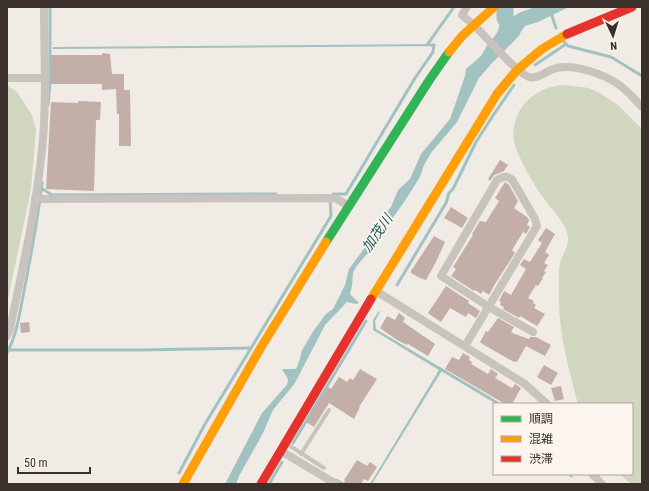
<svg xmlns="http://www.w3.org/2000/svg" width="649" height="491" font-family="'Roboto Condensed','Noto Sans JP',sans-serif">
<style>
.green{fill:#d1d6bf}
.water{fill:#a1c2c1}
.lines{fill:none;stroke-linecap:round;stroke-linejoin:round}
.stream{stroke:#a1c2c1;stroke-width:3}
.river{stroke:#a1c2c1;stroke-width:17}
.building{fill:#c3afa7}
.lane{stroke:#c9c3be;stroke-width:4}
.street{stroke:#c9c3be;stroke-width:8}
.fast{stroke:#30b455;stroke-width:9}
.slow{stroke:#ff9f0a;stroke-width:9}
.jam{stroke:#e5322d;stroke-width:9}
.labels{text-anchor:middle;dominant-baseline:central;stroke-width:3.5;stroke-linejoin:round;paint-order:stroke}
.water-label{font-size:14px;font-style:italic;fill:#1f5a5e;stroke:#fbf5ee}
</style>
<rect width="100%" height="100%" fill="#f0ebe5"/>
<g class="green">
<path d="M7,85L17,92L32,115L36,130L31,189L7,304Z"/>
<path d="M563,85L589,88L601,94L618,105L642,129V484H631L619,474H632V404H578C568,366 557,327 559,287C559,279 558,268 561,260C564,252 569,245 568,237C568,226 552,210 546,201C536,189 518,158 514,142C512,132 515,119 520,110C530,94 545,87 563,85Z"/>
</g>
<g class="water">
<path d="M547,7H569L538,22L525,26L515,40L492,63L479,78L457,122L431,153L424,165L420,177L406,199L376,242L371,251L365,256L356,267L353,273L352,286L350,294L359,303L356,304L347,302L325,325L295,383L273,410L263,433L239,476L236,484H225L262,413L286,386C291,378 285,376 282,369H295L297,367L300,358L302,350L314,330L326,314L333,309L345,285L349,269L377,231L379,221L391,207L398,190L410,179L421,154L450,119L465,76L466,69L481,56L488,44L497,33L500,24L521,12L532,8Z"/>
<path d="M436,44V46L53,49V47Z"/>
<path d="M379,311L380,312L375,321L376,329L443,369L372,484H370L439,370L373,330V320Z"/>
</g>
<g class="lines">
<g class="stream">
<path d="M551,13L556,28"/>
<path d="M563,41L568,46L611,57L642,76"/>
<path d="M427,45L454,7"/>
<path d="M535,65L566,44"/>
<path d="M48,105L50,82V7"/>
<path d="M41,188L52,195L276,194"/>
<path d="M333,194H346L415,78L433,52L434,45H431"/>
<path d="M397,285L446,203L449,193L453,189L476,142L492,117L514,85"/>
<path d="M9,350H140L251,348"/>
<path d="M7,353C17,335 20,311 24,291C31,255 38,219 42,182"/>
<path d="M439,368L499,404"/>
<path d="M293,443L366,321"/>
<path d="M179,473L205,424L331,216L330,199"/>
<path d="M571,474V476"/>
<path d="M336,480L343,484"/>
<path d="M269,484L282,462"/>
</g>
<path class="river" d="M505,7V18L512,31"/>
</g>
<g class="building">
<path d="M102,53L110,54L112,74H124V90H130L131,146H119V114H117L116,89L102,90V84H51V55H102Z"/>
<path d="M78,101L101,102L100,120H96L94,191L46,189L51,102L78,103Z"/>
<path d="M500,160L508,165L504,171L494,175L490,181L488,179Z"/>
<path d="M505,182L509,185L518,201L514,208L527,217L529,220L527,225L530,227L526,234L523,232L512,250L515,253L495,284L489,295L483,291L481,294L475,290L474,291L451,276L456,269L453,267L473,235L472,234L480,221L486,222L499,201L495,198Z"/>
<path d="M451,207L468,218L462,228L444,218Z"/>
<path d="M546,228L555,234L545,252L549,255L544,263L548,265L544,271L546,272L542,278H543L538,286L536,285L528,298L534,301L533,303L536,305L534,308L545,314L537,326L520,316L519,318L503,309L504,307L500,305L501,302L499,301L504,291L511,295L526,269L520,265L524,259L530,262L542,243L538,240Z"/>
<path d="M434,236L445,242L436,262L426,280L420,278L411,273V271Z"/>
<path d="M446,286L469,301L468,303L480,311L476,318L468,313L466,317L450,308L441,322L429,314L428,313Z"/>
<path d="M399,313L405,318L403,322L435,344L428,356L408,344L407,345L397,340L380,328L387,316L395,320Z"/>
<path d="M498,318L514,327L511,332L515,334L529,339L530,337H536L551,345L545,356L526,346L517,362L515,361L514,362L484,345L480,342L486,331L488,332Z"/>
<path d="M29,322L30,332L21,333L20,323Z"/>
<path d="M463,353L470,357L469,360L472,362L471,364L488,374L491,369L498,374L495,378L512,388L515,384L521,388L512,404H505L445,369L452,357L459,360Z"/>
<path d="M544,365L558,373L551,385L537,377Z"/>
<path d="M360,369L377,379L359,407H360L354,419L329,403L314,427L306,422L328,387L331,389L339,377L347,382L350,378L353,380Z"/>
<path d="M561,386L564,399L555,401L551,388Z"/>
<path d="M357,460L367,466L370,462L377,467L368,481L364,479L361,484H343L345,481L344,480Z"/>
</g>
<g class="lines">
<g class="lane">
<path d="M287,444L324,468"/>
<path d="M301,454L329,410"/>
</g>
<g class="street">
<path d="M467,7L462,15C466,19 472,23 476,27C486,37 517,73 529,77C538,80 548,69 557,68C575,64 603,74 618,84C627,90 634,99 642,107"/>
<path d="M7,78H45"/>
<path d="M35,199L335,198L349,206"/>
<path d="M376,291L525,384L547,404"/>
<path d="M7,336L10,329C22,270 36,210 42,150C47,102 44,54 44,7"/>
<path d="M465,346L537,226L535,219L513,181C509,175 503,176 497,180L441,276L489,307L533,332"/>
<path d="M281,451L336,484"/>
<path d="M592,474L602,484"/>
</g>
<path class="fast" d="M326,242L430,79L449,52"/>
<g class="slow">
<path d="M449,52L462,36L494,7"/>
<path d="M371,299L497,94L517,70L542,49L567,34"/>
<path d="M183,484L260,349L326,242"/>
</g>
<g class="jam">
<path d="M567,34L632,7"/>
<path d="M261,484L371,299"/>
</g>
</g>
<g class="labels">
<g class="water-label">
<text transform="translate(377 233) rotate(-55)">加茂川</text>
</g>
</g>
<rect width="649" height="491" fill="none" stroke="#3b302b" stroke-width="16"/>
<rect x="493" y="403" width="140" height="72" fill="#fbf5ee" stroke="#aea6a0"/>
<rect x="501" y="416" width="20" height="6" fill="#30b455" stroke="#aea6a0"/>
<text x="529" y="423" font-size="12" fill="#3b302b">順調</text>
<rect x="501" y="436" width="20" height="6" fill="#ff9f0a" stroke="#aea6a0"/>
<text x="529" y="443" font-size="12" fill="#3b302b">混雑</text>
<rect x="501" y="456" width="20" height="6" fill="#e5322d" stroke="#aea6a0"/>
<text x="529" y="463" font-size="12" fill="#3b302b">渋滞</text>
<g transform="translate(613 36) rotate(176)" stroke="#fbf5ee" stroke-width="3" paint-order="stroke">
<path d="M0-3L7 15L0 10L-7 15Z" fill="#3b302b"/>
<text y="-6" font-size="11" font-weight="bold" text-anchor="middle" fill="#3b302b">N</text>
</g>
<path d="M18 467v6h72v-6" fill="none" stroke="#3b302b" stroke-width="2"/>
<text x="24" y="467" font-size="12" fill="#3b302b" stroke="#fbf5ee" stroke-width="3" paint-order="stroke">50 m</text>
</svg>
